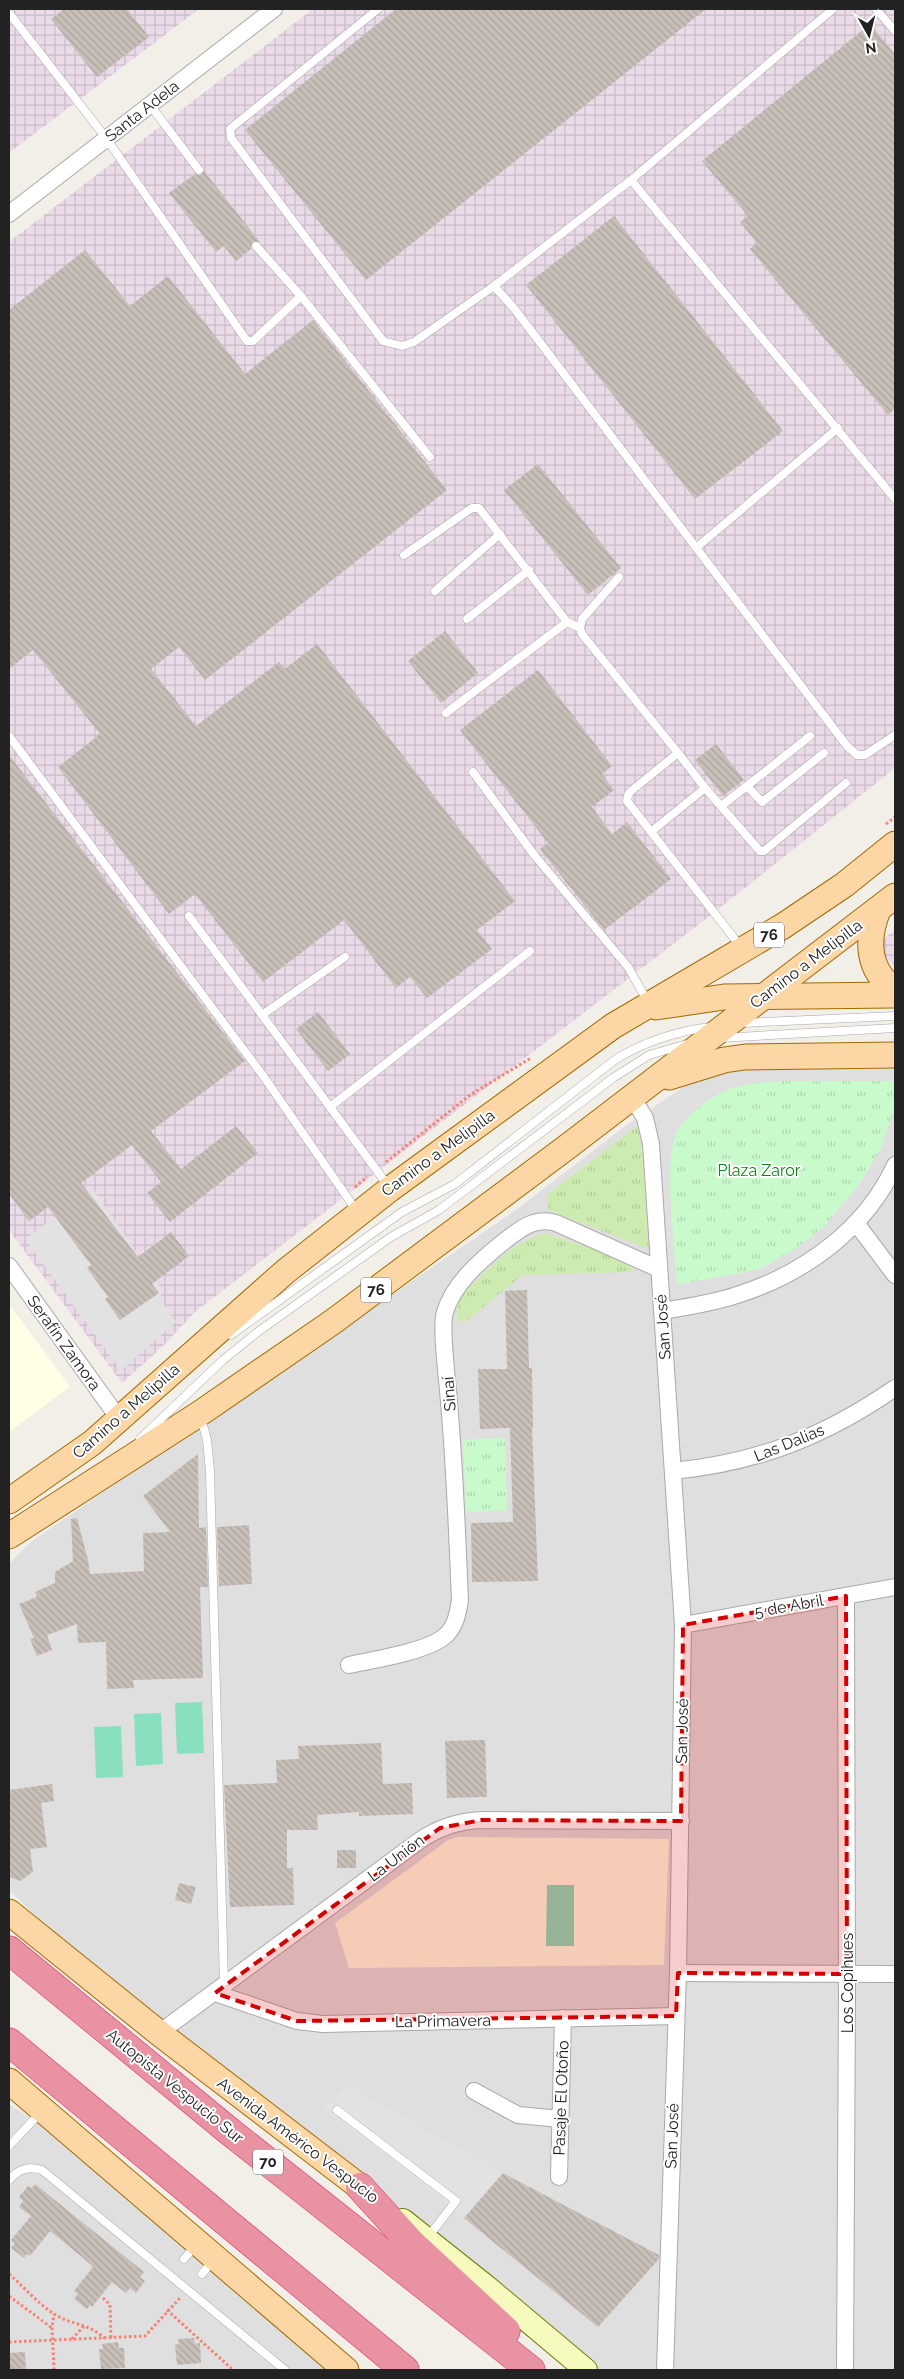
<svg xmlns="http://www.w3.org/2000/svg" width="904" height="2379" font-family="Raleway,sans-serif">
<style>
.residential{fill:#e0dfdf}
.industrial{fill:url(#industrial-grid)}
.education{fill:#ffffe5}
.grass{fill:url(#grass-tufts)}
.park{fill:url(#park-tufts)}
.pitch{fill:#88e0be}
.parking{fill:#e2e2e2}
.building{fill:url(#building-back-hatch)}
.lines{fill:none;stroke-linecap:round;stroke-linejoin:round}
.service-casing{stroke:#a9a9a9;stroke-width:9}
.minor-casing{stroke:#a9a9a9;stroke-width:18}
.secondary-casing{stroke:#707d05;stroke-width:24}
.primary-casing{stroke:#a06b00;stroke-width:27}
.motorway-casing{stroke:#dc2a67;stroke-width:29}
.path{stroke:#fa8072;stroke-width:3;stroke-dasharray:2.5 2.5;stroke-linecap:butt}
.service{stroke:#fff;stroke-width:8}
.minor{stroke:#fff;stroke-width:16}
.secondary{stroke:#f7fabf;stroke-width:22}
.primary{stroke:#fcd6a4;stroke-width:25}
.motorway{stroke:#e892a2;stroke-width:28}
.marked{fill:#d40000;fill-opacity:0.2;stroke:#d40000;stroke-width:4;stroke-dasharray:10 6;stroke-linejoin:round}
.labels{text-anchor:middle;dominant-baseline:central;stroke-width:4;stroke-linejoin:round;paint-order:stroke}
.shield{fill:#fff;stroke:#646464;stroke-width:1}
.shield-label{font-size:15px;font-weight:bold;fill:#222}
.street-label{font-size:16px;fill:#222;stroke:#fff}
.park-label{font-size:16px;fill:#0c8416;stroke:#fff}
</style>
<defs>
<pattern id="industrial-grid" width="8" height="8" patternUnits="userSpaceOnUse" patternTransform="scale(1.25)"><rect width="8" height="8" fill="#ebdbe8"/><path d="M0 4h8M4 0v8" fill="none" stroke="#c9bcc7"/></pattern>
<pattern id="grass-tufts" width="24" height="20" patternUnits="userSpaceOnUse" patternTransform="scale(1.25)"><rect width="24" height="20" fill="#cdebb0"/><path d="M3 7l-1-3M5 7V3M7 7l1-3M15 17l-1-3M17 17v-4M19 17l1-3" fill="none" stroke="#b0c997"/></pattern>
<pattern id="park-tufts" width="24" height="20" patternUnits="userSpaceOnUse" patternTransform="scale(1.25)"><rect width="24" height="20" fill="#c8facc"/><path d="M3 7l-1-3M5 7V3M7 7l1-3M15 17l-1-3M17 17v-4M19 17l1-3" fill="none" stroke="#acd6af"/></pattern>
<pattern id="building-back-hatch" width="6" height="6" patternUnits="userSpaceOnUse" patternTransform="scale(1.25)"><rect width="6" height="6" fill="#c7bfb8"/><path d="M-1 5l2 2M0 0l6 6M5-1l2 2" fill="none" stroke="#aba49e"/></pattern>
</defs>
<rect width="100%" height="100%" fill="#f2efe9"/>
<g class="residential">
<path d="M895,1063V2370H598L173,2027L54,1934L9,1890V1564L32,1541L513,1212L624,1127L715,1066Z"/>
<path d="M9,2104L47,2129L335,2370H9Z"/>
</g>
<g class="industrial">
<path d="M9,9H199L9,153Z"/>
<path d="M313,9H895V768L711,915L195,1312L161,1348L122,1383L9,1230V242Z"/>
<path d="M895,930V967L886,958L882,940Z"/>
</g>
<g class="education">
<path d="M9,1304L70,1387L9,1432Z"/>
<path d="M458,1837L669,1839L664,1965L349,1968L335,1923L448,1840Z"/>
</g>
<g class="grass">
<path d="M642,1122L649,1249L548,1210L547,1195Z"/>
<path d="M546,1233L629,1262L632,1272L523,1275L466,1321L458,1322V1300C484,1273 509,1243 546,1233Z"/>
</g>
<g class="park">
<path d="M833,1081H895V1108L881,1148L861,1182L824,1227L795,1249L760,1269L677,1285C675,1250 663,1164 676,1134C683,1118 711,1096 727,1090C760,1078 799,1082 833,1081Z"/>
<path d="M505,1438L507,1510L466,1512L463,1440Z"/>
</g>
<g class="pitch">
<path d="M202,1702L204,1753L177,1754L175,1703Z"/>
<path d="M161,1713L163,1764L136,1766L134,1714Z"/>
<path d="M121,1726L123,1777L96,1778L94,1727Z"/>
<path d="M547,1885H574V1946H546Z"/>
</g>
<g class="parking">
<path d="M93,1189L161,1288V1300L176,1322L121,1371L25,1239Z"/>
<path d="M348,2085L503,2173L464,2218L443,2203L444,2200L322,2107Z"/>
</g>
<g class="building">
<path d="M64,9H127L149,37L97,77L51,19Z"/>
<path d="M396,9H706L366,280L245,130Z"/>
<path d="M870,24L895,54V409L888,415L750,249L757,243L740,222L748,216L702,161Z"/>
<path d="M204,171L260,242H253L251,249L236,261L224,246L216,252L169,193L195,174L200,175Z"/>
<path d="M614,216L783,431L695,499L526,285Z"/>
<path d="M85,250L130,306L168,276L245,374L313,320L447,490L205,680L179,647L151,669L196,726L279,662L285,669L317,644L515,901L477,930L492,949L427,998L410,977L396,988L344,920L263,982L195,894L169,914L58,767L100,734L33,650L9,669V310Z"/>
<path d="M538,464L621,568L588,595L504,490Z"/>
<path d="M445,631L478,673L441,703L408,661Z"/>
<path d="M538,670L612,766L602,774L614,790L592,807L612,834L627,822L671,879L604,930L540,849L548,843L460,730Z"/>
<path d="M716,744L744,780L723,796L695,760Z"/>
<path d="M9,755L245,1061L151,1131L181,1169L236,1126L258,1153L170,1222L147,1193L161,1182L132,1145L81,1183L138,1257L171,1232L189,1256L152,1284L159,1293L120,1320L105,1299L108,1297L87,1268L91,1265L48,1207L29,1221L9,1194Z"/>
<path d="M318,1012L350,1054L328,1071L296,1029Z"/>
<path d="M527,1290L529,1368H532L533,1428H532L538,1581L472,1582L471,1523L513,1522L510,1428L480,1429L478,1369H507L505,1291Z"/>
<path d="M198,1454L199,1528L206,1527L208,1587H200L203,1678L133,1680L134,1688L107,1689L106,1642L78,1643L77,1624L47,1635L52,1650L37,1656L30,1639L34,1638L19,1604L37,1597L35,1592L55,1583V1572L73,1561L71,1519L77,1518L88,1560L90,1574L144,1571L143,1533L170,1532L143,1496Z"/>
<path d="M249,1525L252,1584L219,1586L217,1527Z"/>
<path d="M485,1740L487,1797L447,1798L445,1741Z"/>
<path d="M381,1743L383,1784L412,1783L413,1814L359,1816V1812L317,1815L318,1830H287V1868H293L294,1905L230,1907L224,1785L277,1783L276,1760L299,1759L298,1746Z"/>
<path d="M52,1784L54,1801L41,1803L47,1847L30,1849L33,1872L20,1881L9,1877V1790Z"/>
<rect x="337" y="1850" width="19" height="18"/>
<path d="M179,1883L196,1887L191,1904L175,1900Z"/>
<path d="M503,2173L659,2255V2259L598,2327L464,2218Z"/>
<path d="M35,2184L144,2272L140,2277L145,2281L136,2293L130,2288L126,2293L112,2282L92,2307L90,2305L87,2309L74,2299L78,2294L74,2291L93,2267L82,2257L50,2231L30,2256L27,2254L24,2258L11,2248L15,2243L11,2240L31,2216L19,2207L23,2201L19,2197L28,2186L32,2188Z"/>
<path d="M194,2338L195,2344L200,2343L201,2363L177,2365L175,2345L179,2344L178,2339Z"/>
<path d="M118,2342L119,2348H124L125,2368L101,2369L99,2349H103L102,2344Z"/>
<path d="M25,2352L26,2370H9V2353Z"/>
</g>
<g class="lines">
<g class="service-casing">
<g id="service">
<path d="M378,9L230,129L231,138L383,341L402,346L414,342L494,286L513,307L847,746L857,755H865L895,735"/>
<path d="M876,9L895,31"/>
<path d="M9,13L106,138L247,341H253L301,296"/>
<path d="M150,105L199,170"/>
<path d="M631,180L833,9"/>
<path d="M256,246L301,296L430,457"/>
<path d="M494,286L631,180L895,499"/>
<path d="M696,548L838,428"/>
<path d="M404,555L472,508H479L567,622L580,628"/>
<path d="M619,577L582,619L580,628L582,634L678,753L631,791L628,795L627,801L741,947"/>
<path d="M435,591L500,534"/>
<path d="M467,619L529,570"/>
<path d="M446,713L567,622"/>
<path d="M9,736L264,1077L356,1210"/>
<path d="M678,753L705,788"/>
<path d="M473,772L535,856L628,967L648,1002"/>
<path d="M747,786L810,736"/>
<path d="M721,806L747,786L762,802L824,753"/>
<path d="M652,831L705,788L760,851H764L846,783"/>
<path d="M189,916L389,1187"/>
<path d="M262,1015L345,957"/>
<path d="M742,1023L895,1016"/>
<path d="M720,1038L895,1028"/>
<path d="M330,1107L530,951"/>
<path d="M231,1335L402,1212L455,1184L616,1059C646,1041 677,1031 711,1027"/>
<path d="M201,1418L207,1440L210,1471L224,1983"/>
<path d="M140,1439L223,1360L259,1331L391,1237L439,1210L613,1078L649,1055L687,1044"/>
<path d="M337,2110L456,2201L428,2237"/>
<path d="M9,2146L40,2113"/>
<path d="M9,2180C19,2169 28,2166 42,2170L285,2370"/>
<path d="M184,2259L196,2245"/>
<path d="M202,2274L213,2260"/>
</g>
</g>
<g class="minor-casing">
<g id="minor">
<path d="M9,214L274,9"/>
<path d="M632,1097L645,1118L651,1144L683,1625L678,1973L665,2370"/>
<path d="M856,1223L895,1275"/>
<path d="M9,1266L120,1420"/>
<path d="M662,1311C687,1307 713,1303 737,1295C804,1274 866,1229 895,1165"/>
<path d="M673,1471C757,1463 826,1436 895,1388"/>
<path d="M683,1625L895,1587"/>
<path d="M349,1665C373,1660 430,1651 446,1635C456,1626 458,1612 460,1600C457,1534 455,1468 449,1403C448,1383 440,1328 445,1312C454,1283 480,1261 502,1243C519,1230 534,1216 556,1223L659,1269"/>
<path d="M678,1973L895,1974"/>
<path d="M215,1993L297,2021L323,2024L676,2016"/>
<path d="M159,2033L419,1841C439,1827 458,1821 482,1820L681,1821"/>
<path d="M474,2091L518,2115L560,2119"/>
<path d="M559,2177L563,2018"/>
<path d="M845,2370L847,1994L846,1596"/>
</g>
</g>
<g class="secondary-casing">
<path id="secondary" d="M403,2220L486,2286L586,2370"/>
</g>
<g class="primary-casing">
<g id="primary">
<path d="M878,910C866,940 867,970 895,990"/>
<path d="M656,1007L724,997L895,995"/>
<path d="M669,1077L724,1060L745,1057L895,1055"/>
<path d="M9,1501L92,1443L286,1271L390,1189L613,1026L783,926L844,885L895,844"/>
<path d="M9,1536L199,1414L334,1321L567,1147L895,896"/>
<path d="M9,1912L159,2033L360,2187"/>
<path d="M9,2081L346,2370"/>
</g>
</g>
<g class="motorway-casing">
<g id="motorway">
<path d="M9,1950L229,2131L531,2370"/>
<path d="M9,2042L405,2370"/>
<path d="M360,2187L411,2243L506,2331"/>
</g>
</g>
<g class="path">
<path d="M886,824L895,817"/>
<path d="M386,1162L470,1095L531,1058"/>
<path d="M355,1187L367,1177"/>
<path d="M9,2274C24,2287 39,2305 56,2315C72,2325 90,2324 104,2338"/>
<path d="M9,2296L52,2328"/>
<path d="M103,2298L110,2305L111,2338"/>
<path d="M167,2310L233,2370"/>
<path d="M72,2339L85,2325"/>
<path d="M9,2342L145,2336L180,2298"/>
<path d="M54,2370L52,2328L54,2314"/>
</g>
<use href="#service" class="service"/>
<use href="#minor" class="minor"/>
<use href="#secondary" class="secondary"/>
<use href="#primary" class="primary"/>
<use href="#motorway" class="motorway"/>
</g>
<path class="marked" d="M846,1596L847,1974L678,1973L676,2016L297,2021L215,1993L440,1828L482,1820L681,1821L683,1625Z"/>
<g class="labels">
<g class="shield">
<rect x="754" y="922.5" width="30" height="25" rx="4"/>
<rect x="361" y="1277.5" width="30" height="25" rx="4"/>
<rect x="253" y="2149.5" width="30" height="25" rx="4"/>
</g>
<g class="shield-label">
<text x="769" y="935">76</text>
<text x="376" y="1290">76</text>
<text x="268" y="2162">70</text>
</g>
<g class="street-label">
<text transform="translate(142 111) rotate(-38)">Santa Adela</text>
<text transform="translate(806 964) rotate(-37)">Camino a Melipilla</text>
<text transform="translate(438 1153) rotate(-36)">Camino a Melipilla</text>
<text transform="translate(663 1327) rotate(-94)">San José</text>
<text transform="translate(64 1343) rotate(54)">Serafín Zamora</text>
<text transform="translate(449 1394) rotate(-94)">Sinaí</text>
<text transform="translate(126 1411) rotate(-41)">Camino a Melipilla</text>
<text transform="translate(789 1443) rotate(-22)">Las Dalias</text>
<text transform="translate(789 1606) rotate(-10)">5 de Abril</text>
<text transform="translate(682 1731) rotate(-89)">San José</text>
<text transform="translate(396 1858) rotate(-37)">La Unión</text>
<text transform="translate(847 1983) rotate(-90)">Los Copihues</text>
<text transform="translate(443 2021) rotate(-1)">La Primavera</text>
<text transform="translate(175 2086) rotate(39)">Autopista Vespucio Sur</text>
<text transform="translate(561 2098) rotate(-88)">Pasaje El Otoño</text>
<text transform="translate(672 2136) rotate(-88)">San José</text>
<text transform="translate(298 2140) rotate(37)">Avenida Américo Vespucio</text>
</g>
<g class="park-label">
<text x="759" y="1170">Plaza Zaror</text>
</g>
</g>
<rect width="904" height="2379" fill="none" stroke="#222222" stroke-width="20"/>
<g transform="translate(869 35) rotate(172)" stroke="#ffffff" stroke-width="4" paint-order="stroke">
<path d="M0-4L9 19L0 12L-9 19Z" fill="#222222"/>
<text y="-8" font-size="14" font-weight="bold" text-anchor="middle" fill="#222222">N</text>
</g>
</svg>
